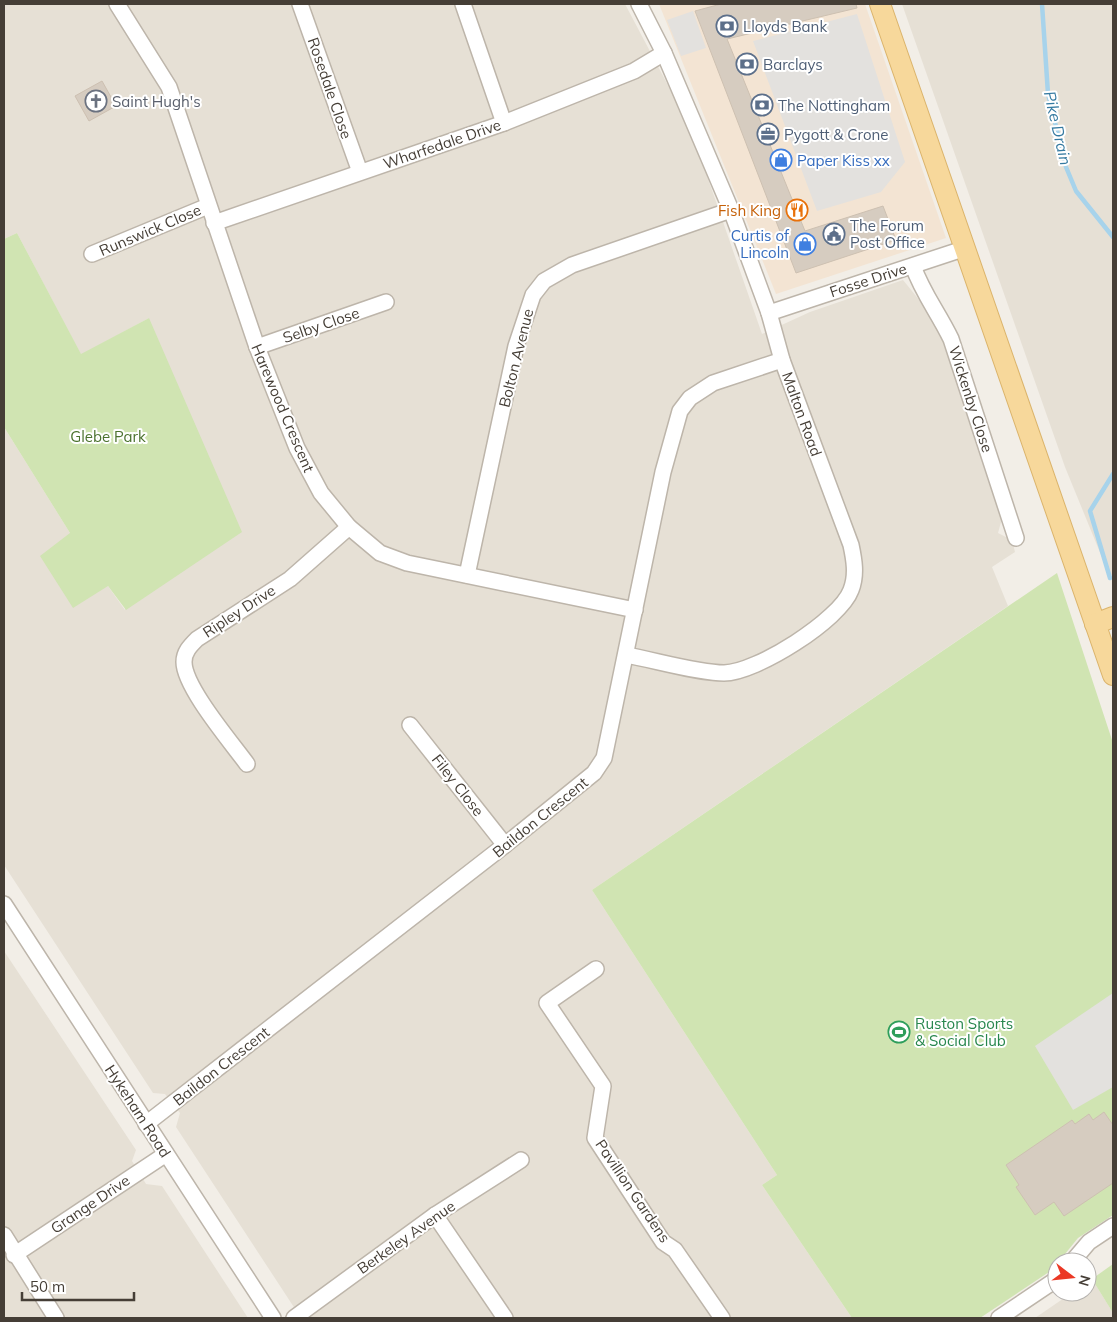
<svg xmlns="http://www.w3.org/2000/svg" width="1117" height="1322" font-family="Mulish,sans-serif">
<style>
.residential{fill:#e6e0d5}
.commercial{fill:#f3e4d3}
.green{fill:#d0e4b2}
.parking{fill:#e3e1de}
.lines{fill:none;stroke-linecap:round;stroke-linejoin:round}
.stream{stroke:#a7d3eb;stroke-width:4.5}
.building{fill:#d6ccc0;stroke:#cdc0b1}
.minor-casing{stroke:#bdb5aa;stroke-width:18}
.major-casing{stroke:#dbb46c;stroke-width:22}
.minor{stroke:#fff;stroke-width:15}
.major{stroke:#f7d89b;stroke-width:20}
.labels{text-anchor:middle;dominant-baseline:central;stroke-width:4;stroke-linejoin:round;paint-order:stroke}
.service-label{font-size:15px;fill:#4e5e75;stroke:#fff;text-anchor:start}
.street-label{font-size:15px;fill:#453e36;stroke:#fff}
.worship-label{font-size:15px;fill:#5b616d;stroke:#fff;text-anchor:start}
.shop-label{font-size:15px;fill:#366cbe;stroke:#fff;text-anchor:start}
.food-label{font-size:15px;fill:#c56008;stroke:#fff;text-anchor:end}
.park-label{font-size:15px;fill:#4b722e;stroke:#fff}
.leisure-label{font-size:15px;fill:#27864d;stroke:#fff;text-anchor:start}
.water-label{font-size:16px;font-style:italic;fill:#357aa1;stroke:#fff}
</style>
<rect width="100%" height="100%" fill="#f2eee7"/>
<g class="residential">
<path d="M4,4H625L690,127L762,334L810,312L903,280L929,312L942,340L1003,515L998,533L1012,540L1015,552L992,567L1008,606L592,890L777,1175L762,1185L852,1318H301L176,1127L180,1113L165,1094L153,1093L4,865V427L70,533L125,610L149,318L81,355L17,233L4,239Z"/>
<path d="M902,4H1113V576L1108,572L1065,467Z"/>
<path d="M4,951L136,1150L132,1161L146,1184L162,1186L248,1318H4Z"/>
<path d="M1092,1279L1113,1313V1318H1035L1073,1292H1087V1283Z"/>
</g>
<path class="commercial" d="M659,4H865L946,238L776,294Z"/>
<g class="green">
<path d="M17,233L81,354L149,318L242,532L126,610L108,586L73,608L40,556L70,533L4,427V239Z"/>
<path d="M1057,573L1113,743V1215L1078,1238L1052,1270L980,1318H852L762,1185L777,1175L592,890Z"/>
<path d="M1113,1264V1313L1092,1279Z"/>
</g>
<g class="parking">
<path d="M693,11L706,48L681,56L667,20Z"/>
<path d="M857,14L905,162L881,192L817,211L753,41Z"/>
<path d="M1113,993V1087L1073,1110L1035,1046Z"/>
</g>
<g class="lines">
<g class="stream">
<path d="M1042,4L1048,94L1066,167L1076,191L1113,237"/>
<path d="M1110,578L1090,511L1113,474"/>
</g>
</g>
<g class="building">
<path d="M721,4H856L857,8L727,39L805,231L883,206L896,240L796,273L695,11Z"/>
<path d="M102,81L116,106L89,121L75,96Z"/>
<path d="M1104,1112L1113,1125V1183L1064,1216L1054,1202L1035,1215L1016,1187L1019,1185L1006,1165L1072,1120L1075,1124L1089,1114L1093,1120Z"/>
</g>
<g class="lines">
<g class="minor-casing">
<g id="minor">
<path d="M117,4L169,87L257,347L297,448L321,493L349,527L380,553L407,563L635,610"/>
<path d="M300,4L360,172"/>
<path d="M463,4L504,123"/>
<path d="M214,223L504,123L634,71L664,53"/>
<path d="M92,254L208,206"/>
<path d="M913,266C923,294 938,312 951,339L1016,538"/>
<path d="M769,313L966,248"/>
<path d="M257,347L386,302"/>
<path d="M467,575L516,346L533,295L544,281L572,265L731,210"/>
<path d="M626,655C654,660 698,673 724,673C756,673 840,620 851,590C857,575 854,559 851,545L782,360L769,313L731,210L664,53L639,4"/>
<path d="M410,725L505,845"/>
<path d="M247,764C231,742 184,687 184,662C184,652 190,646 197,639L290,579L349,527"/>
<path d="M4,904L273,1318"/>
<path d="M596,969L547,1003L603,1086L595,1138L663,1242L675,1250L722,1318"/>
<path d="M146,1124L505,845L594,773L604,758L663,472L680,411L690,398L713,383L782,360"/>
<path d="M435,1215L505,1318"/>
<path d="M4,1235L56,1318"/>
<path d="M14,1255L166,1154"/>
<path d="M1072,1262L1089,1242L1113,1226"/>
<path d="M294,1318L435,1215L521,1160"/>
<path d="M999,1318L1057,1279"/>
</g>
</g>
<g class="major-casing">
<g id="major">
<path d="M880,4L1113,675"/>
<path d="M1095,624L1113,617"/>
</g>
</g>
<use href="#minor" class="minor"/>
<use href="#major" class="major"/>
</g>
<defs>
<g id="bank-ring" transform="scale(1.125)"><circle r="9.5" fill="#fff" stroke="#5c6f8a" stroke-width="1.5"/><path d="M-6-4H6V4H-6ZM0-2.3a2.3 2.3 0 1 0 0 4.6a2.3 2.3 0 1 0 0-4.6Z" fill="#5c6f8a"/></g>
<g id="church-ring" transform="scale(1.125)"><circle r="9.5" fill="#fff" stroke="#6b7280" stroke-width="1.5"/><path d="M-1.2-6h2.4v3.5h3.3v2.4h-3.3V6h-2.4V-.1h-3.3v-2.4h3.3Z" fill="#6b7280"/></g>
<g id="office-ring" transform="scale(1.125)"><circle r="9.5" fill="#fff" stroke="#5c6f8a" stroke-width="1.5"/><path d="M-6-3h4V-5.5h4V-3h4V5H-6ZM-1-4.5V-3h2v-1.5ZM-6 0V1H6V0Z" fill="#5c6f8a"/></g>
<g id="shop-ring" transform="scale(1.125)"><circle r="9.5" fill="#fff" stroke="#3f7fe0" stroke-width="1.5"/><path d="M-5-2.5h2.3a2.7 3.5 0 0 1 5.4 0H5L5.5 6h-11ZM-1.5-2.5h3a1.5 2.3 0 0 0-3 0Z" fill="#3f7fe0"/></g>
<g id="restaurant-ring" transform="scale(1.125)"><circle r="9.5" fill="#fff" stroke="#e8710a" stroke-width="1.5"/><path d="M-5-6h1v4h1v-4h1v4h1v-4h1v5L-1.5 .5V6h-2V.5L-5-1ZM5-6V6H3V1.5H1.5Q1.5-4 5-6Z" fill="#e8710a"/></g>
<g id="civic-ring" transform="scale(1.125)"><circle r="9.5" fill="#fff" stroke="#5c6f8a" stroke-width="1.5"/><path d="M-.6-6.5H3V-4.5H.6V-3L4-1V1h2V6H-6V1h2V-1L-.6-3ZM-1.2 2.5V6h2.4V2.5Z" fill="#5c6f8a"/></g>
<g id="stadium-ring" transform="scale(1.125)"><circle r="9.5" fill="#fff" stroke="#2e9e5b" stroke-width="1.5"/><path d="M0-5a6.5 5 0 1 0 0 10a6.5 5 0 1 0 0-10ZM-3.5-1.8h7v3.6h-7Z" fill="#2e9e5b"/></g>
</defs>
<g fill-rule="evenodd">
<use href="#bank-ring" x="727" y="26"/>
<use href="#bank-ring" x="747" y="64"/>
<use href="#church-ring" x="96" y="101"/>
<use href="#bank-ring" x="762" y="105"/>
<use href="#office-ring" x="768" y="134"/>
<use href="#shop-ring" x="781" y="160"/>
<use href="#restaurant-ring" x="797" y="210"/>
<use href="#civic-ring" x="834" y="234"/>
<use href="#shop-ring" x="805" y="244"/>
<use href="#stadium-ring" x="899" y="1032"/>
</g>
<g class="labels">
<g class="service-label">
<text x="743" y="26">Lloyds Bank</text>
<text x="763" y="64">Barclays</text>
<text x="778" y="105">The Nottingham</text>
<text x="784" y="134">Pygott &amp; Crone</text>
<text x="850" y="225">The Forum<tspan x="850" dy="17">Post Office</tspan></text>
</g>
<g class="street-label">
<text transform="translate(330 88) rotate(71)">Rosedale Close</text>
<text transform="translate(442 144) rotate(-19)">Wharfedale Drive</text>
<text transform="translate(150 230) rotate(-23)">Runswick Close</text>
<text transform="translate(868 280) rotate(-18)">Fosse Drive</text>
<text transform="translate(321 325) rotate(-19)">Selby Close</text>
<text transform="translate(516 358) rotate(-76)">Bolton Avenue</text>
<text transform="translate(971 399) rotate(72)">Wickenby Close</text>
<text transform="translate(283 408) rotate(67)">Harewood Crescent</text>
<text transform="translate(802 414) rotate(70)">Malton Road</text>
<text transform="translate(239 611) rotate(-33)">Ripley Drive</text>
<text transform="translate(458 785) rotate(52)">Filey Close</text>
<text transform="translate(540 817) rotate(-39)">Baildon Crescent</text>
<text transform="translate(221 1066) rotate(-38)">Baildon Crescent</text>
<text transform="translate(138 1111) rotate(57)">Hykeham Road</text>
<text transform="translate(633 1191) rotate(56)">Pavillion Gardens</text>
<text transform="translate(90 1204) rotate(-34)">Grange Drive</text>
<text transform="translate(406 1237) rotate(-35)">Berkeley Avenue</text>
</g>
<g class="worship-label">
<text x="112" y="101">Saint Hugh's</text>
</g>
<g class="shop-label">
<text x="797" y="160">Paper Kiss xx</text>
<text x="789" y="235" text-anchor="end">Curtis of<tspan x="789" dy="17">Lincoln</tspan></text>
</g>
<g class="food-label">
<text x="781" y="210">Fish King</text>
</g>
<g class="park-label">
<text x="108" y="436">Glebe Park</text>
</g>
<g class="leisure-label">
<text x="915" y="1023">Ruston Sports<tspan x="915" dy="17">&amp; Social Club</tspan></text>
</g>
<g class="water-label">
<text transform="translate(1058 128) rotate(77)">Pike Drain</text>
</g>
</g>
<rect width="1117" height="1322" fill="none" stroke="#453e36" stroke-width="10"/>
<g transform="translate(1072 1277) rotate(106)"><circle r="24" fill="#ffffff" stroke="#b5b2af"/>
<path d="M0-4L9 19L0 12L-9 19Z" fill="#eb3825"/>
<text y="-8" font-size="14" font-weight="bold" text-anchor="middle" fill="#453e36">N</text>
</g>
<path d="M22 1292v8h112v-8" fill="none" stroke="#453e36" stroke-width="2.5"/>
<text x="30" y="1292" font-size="15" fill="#453e36" stroke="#ffffff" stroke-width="4" paint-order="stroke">50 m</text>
</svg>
